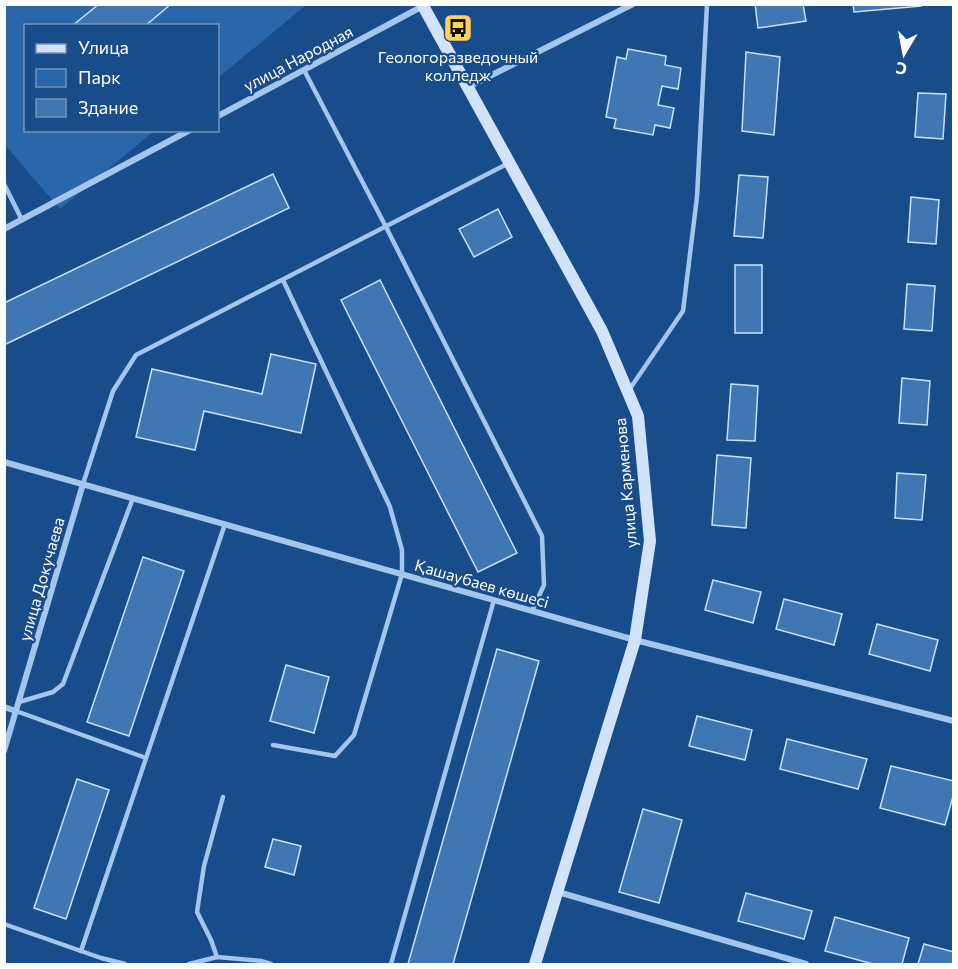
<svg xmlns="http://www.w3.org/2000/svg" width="958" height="969" font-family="Commissioner,sans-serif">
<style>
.green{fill:#2b66aa}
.building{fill:#4176b4;stroke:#c9e0fa;stroke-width:1.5}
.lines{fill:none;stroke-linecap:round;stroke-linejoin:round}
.lane{stroke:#a3c6ee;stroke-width:4.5}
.street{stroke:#a3c6ee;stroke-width:6}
.secondary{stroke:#d0e3fa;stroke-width:12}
.labels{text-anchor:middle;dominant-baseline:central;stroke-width:4.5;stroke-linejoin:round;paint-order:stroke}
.poi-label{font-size:16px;fill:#fff;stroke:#194c8b}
.street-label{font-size:16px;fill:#fff;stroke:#194c8b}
</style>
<rect width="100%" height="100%" fill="#194c8b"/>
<path class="green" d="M4,5H306L218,78V26H26V130L154,131L60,209L5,145Z"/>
<g class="building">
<path d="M99,4H171L145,26H72Z"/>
<path d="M755,4H803L806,21L758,28Z"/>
<path d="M853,4H921V6L854,12Z"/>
<path d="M628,49L666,56L665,65L681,68L678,89L662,86L658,105L674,108L670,128L655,125L653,135L614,128L616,119L606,117L617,57L626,59Z"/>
<path d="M746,52L780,57L774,135L742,131Z"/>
<path d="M918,93L946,94L943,139L915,137Z"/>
<path d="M273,174L289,208L4,345V303Z"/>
<path d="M739,175L768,177L763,238L734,236Z"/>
<path d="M911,197L939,200L936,244L908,242Z"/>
<path d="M498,209L512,237L474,257L459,229Z"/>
<rect x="735" y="265" width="27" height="68"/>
<path d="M380,280L517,553L478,572L341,300Z"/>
<path d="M907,284L935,286L932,331L904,329Z"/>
<path d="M271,354L316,364L301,433L204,411L195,450L136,437L152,369L262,394Z"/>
<path d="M902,378L930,381L927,425L899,423Z"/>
<path d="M731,384L758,386L755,441L727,440Z"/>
<path d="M717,455L751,458L746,528L712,525Z"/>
<path d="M897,473L926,475L922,520L895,518Z"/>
<path d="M143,557L184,571L129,736L87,722Z"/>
<path d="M713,580L761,592L753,623L705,610Z"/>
<path d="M784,599L842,614L834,645L776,629Z"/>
<path d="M877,624L938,640L930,671L869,654Z"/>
<path d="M497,649L539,661L453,964H408Z"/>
<path d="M286,665L329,677L314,733L270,721Z"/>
<path d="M697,716L752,730L745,760L689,746Z"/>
<path d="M787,739L867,759L858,789L780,769Z"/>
<path d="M891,766L954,781V793L945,825L880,808Z"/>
<path d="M77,779L109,790L66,919L34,908Z"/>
<path d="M643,809L682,820L659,903L619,892Z"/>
<path d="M273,839L301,846L294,875L265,867Z"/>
<path d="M746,893L812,911L804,939L738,921Z"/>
<path d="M835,917L909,938L902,964H873L825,951Z"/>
<path d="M924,944L954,952V964H918Z"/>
</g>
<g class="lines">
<g class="lane">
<path d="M304,70L386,227L542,536L544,585L532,611"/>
<path d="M4,184L22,220"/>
<path d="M629,390L683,311L697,197L707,4"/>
<path d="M83,484L113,391L136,355L507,164"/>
<path d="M19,702L53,692L63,684L133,498"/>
<path d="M16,711L146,758"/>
<path d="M273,745L335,756L354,735L402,574V550L390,507L283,280"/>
<path d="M4,924L101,958L125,964"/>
<path d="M81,951L225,524"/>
<path d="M217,957L211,940L197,912L204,866L223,797"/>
<path d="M189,964L217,957L261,961L271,964"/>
<path d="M391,964L494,600"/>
</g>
<g class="street">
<path d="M468,87L633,4"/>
<path d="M218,116L423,6"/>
<path d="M4,229L190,130"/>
<path d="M4,462L635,640L954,721"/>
<path d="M4,707L16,711"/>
<path d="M4,751L83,484"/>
<path d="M558,892L806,964"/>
</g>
<path class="secondary" d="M422,4L602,331L638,416L650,541L635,640L535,964"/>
</g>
<defs>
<g id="bus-square" transform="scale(1.5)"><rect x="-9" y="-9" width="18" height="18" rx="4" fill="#ffcf60" stroke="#194c8b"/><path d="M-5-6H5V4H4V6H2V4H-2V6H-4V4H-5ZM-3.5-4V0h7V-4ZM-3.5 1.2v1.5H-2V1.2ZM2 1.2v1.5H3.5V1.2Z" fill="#111"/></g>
</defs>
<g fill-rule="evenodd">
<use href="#bus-square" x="458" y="28"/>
</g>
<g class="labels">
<g class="poi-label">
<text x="458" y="56">Геологоразведочный<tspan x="458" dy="18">колледж</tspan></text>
</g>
<g class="street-label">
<text transform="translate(298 58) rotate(-28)">улица Народная</text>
<text transform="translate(625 483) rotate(-95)">улица Карменова</text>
<text transform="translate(41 579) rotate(-74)">улица Докучаева</text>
<text transform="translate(482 583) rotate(16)">Қашаубаев көшесі</text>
</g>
</g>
<rect width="958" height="969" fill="none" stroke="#ffffff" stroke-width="12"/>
<rect x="24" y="24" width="195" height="108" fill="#194c8b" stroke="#7594b9" stroke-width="1.5"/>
<rect x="36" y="44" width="30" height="9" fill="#d0e3fa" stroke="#7594b9" stroke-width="1.5"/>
<text x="78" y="54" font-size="18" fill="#ffffff">Улица</text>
<rect x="36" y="69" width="30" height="18" fill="#2b66aa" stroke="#7594b9" stroke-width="1.5"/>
<text x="78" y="84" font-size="18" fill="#ffffff">Парк</text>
<rect x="36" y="99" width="30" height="18" fill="#4176b4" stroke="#7594b9" stroke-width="1.5"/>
<text x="78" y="114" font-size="18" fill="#ffffff">Здание</text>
<g transform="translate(904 54) rotate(190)" stroke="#194c8b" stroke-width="4.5" paint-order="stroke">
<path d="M0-4.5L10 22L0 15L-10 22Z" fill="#ffffff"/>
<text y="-9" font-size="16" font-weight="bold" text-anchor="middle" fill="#ffffff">С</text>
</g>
</svg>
